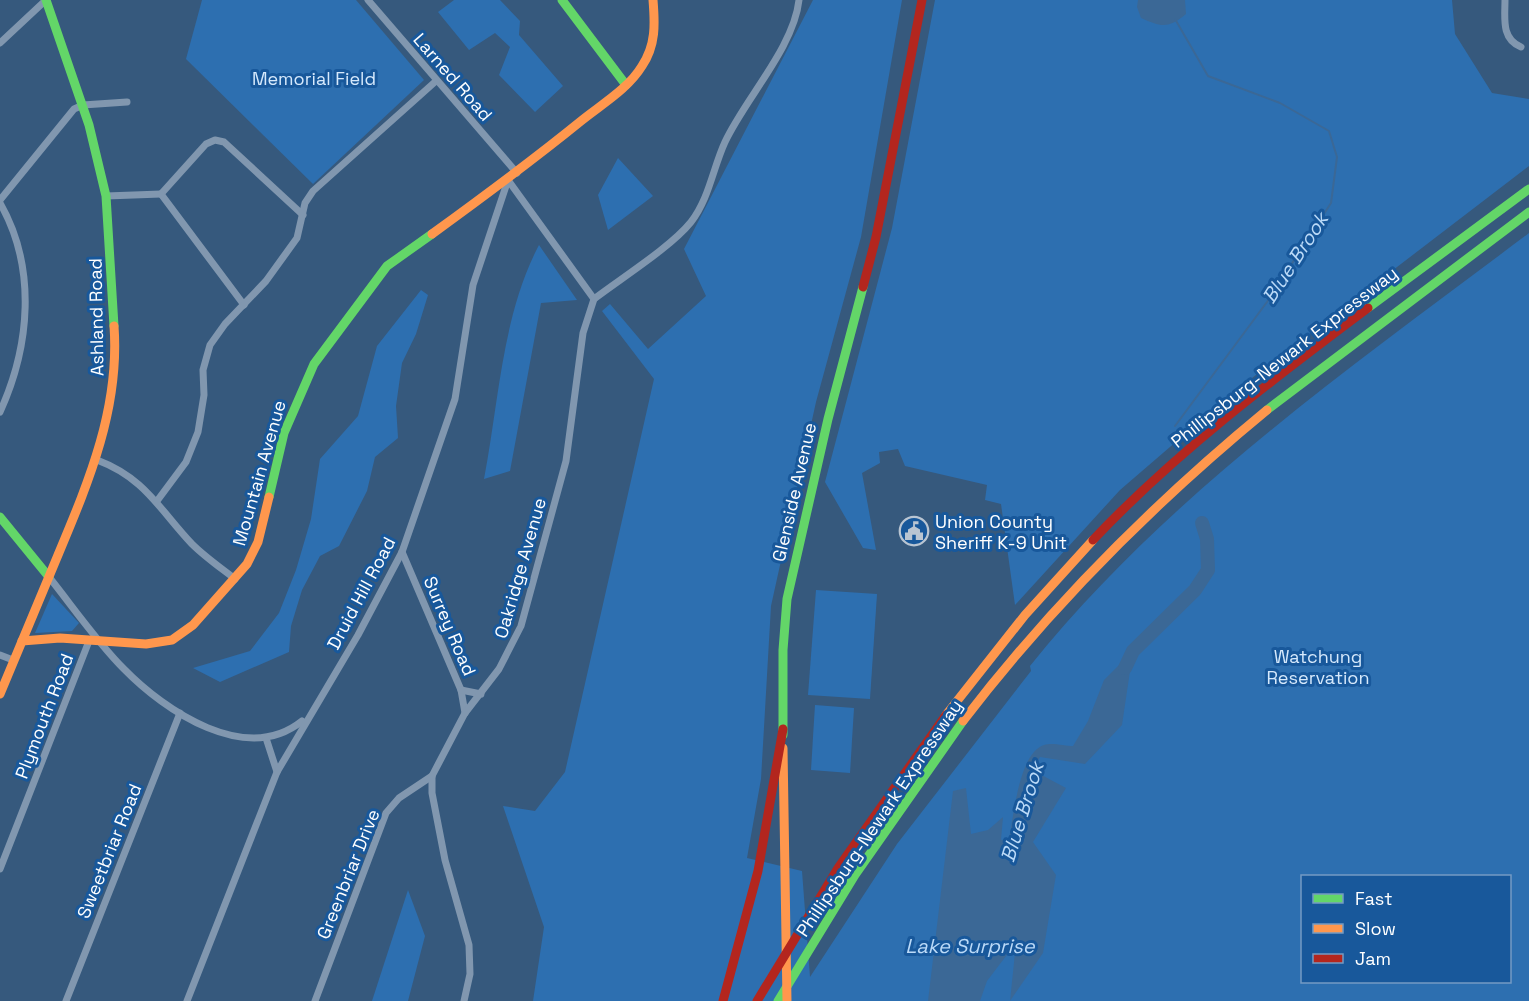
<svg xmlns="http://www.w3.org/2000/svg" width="1529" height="1001" font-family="'Space Grotesk',sans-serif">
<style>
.green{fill:#2d6fb0;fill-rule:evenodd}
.water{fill:#3b6896}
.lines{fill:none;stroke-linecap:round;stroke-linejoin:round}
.stream{stroke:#3b6896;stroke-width:2}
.river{stroke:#3b6896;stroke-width:14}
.street{stroke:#8197af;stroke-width:7}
.fast{stroke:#63d668;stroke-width:9}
.slow{stroke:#ff974d;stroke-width:9}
.jam{stroke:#b3261e;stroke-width:9}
.labels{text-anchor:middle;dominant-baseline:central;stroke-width:6;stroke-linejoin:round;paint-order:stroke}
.street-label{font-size:18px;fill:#fff;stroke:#18589b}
.park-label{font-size:18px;fill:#d6e9fc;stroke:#18589b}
.poi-label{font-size:18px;fill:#fff;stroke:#18589b;text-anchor:start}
.water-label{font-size:20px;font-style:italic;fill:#bbdaf8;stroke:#18589b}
</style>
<rect width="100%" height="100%" fill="#36597d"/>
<g class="green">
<path d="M202,0H356L424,80L313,184L186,59Z"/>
<path d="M454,0H500L520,21L519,35L563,86L535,112L499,75L510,47L495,33L469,50L438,12Z"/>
<path d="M813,0H902L861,237L816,402L771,606L761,779L747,858L802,871L810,977L897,844L1031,671L1030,666C1169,493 1353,366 1529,233V1001H533L544,927L503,806L535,811L565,772L654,379L602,311L610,304L648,349L706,296L684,249ZM1302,876H1510V982H1302Z"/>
<path d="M935,0H1452L1455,34L1492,93L1529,99V166L1235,391L1120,490L1015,605L1001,504L985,500L987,485L905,466L898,449L879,452L880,463L862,473L876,550L863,548L825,482L892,228Z"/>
<path d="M618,158L653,196L608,230L598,195Z"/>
<path d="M539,245L577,300L541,303L510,471L484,479C499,401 502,315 539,245Z"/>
<path d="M421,290L428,295L416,334L402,363L396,406L398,438L375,457L367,491L339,546L320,556L302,590L291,626L289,652L220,682L193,668L250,651L279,613L296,570L311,519L320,459L358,416L377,346Z"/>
<path d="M816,590L877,594L870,699L808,695Z"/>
<path d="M52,594L79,623L72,631L35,633Z"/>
<path d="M815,705L854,708L850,773L811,770Z"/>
<path d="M408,890L425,936L408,1001H372Z"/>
</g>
<g class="water">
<path d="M1138,0H1185L1186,14C1168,29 1161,27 1141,18L1137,7Z"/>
<path d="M1133,651L1122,725L1085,764L1040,757L1032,770L1066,788L1033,842L1056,875L1043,953L1010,1001L1016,943L987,981L980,1001H928L953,791L966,788L971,834L988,830L1003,817L1001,840L1009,839C1014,815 1019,753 1044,745C1052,742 1065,746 1073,746L1088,721L1104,680Z"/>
</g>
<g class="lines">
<path class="stream" d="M1175,426L1267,302L1331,203L1337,157L1329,131L1280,103L1208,76L1175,19"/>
<path class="river" d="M1125,668L1133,651L1195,590L1208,570L1207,539L1202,523"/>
<g class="street">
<path d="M368,0L517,173"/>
<path d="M1505,0C1505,18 1501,39 1521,47"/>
<path d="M0,43L46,0"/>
<path d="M508,180L594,299"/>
<path d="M161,194L206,144L215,140L224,142L303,215"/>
<path d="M161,194L244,305"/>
<path d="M106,196L161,194"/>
<path d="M0,200L74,109L83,105L127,102"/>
<path d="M0,203C37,268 30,346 0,412"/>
<path d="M97,460C145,478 159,509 192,544C205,557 221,568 235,579"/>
<path d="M157,501L186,462L198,432L204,395L203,370L210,345L225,324L266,281L297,238L305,203L313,191L436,81"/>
<path d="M402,552L461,690L465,713"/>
<path d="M49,577C73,607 97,642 124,669C165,711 246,766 302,721"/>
<path d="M0,655L13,660"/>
<path d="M461,690L481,694"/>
<path d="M266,738L277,772"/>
<path d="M0,869L89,641"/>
<path d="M66,1001L180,713"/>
<path d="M187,1001L277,772L358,635L402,552L455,399L473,285L508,180"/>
<path d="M315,1001L386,813L399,798L432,776"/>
<path d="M464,1001L470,974L469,945L445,860L432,793V776L465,713L499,669L521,626L566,461L583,333L594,299C620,279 671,247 691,222C709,199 713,168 725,142C745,99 794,47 799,0"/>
</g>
<g class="fast">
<path d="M46,0L89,125L106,196L114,326"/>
<path d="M562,0L626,85"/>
<path d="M1368,308L1529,189"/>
<path d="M1267,410L1529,212"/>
<path d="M269,497L284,433L314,364L387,266L432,234"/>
<path d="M0,517L49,577"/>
<path d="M783,735V650L787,599L828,419L863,287"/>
<path d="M778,1001L855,875L963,721"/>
</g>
<g class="slow">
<path d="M432,234C483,197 533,160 581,121C602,104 628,89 642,66C656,45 655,24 653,0"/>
<path d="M22,641L60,638L146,644L172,640L193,625L247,564L258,542L269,497"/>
<path d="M0,694C19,648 39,601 58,555C89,481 120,408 114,326"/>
<path d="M946,715L1025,615L1093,540"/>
<path d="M963,721C1052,605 1154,503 1267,410"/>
<path d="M783,748L787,1001"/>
</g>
<g class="jam">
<path d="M863,287L876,237L922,0"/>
<path d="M1093,540C1175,453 1272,380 1368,308"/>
<path d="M723,1001L758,871L783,729"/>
<path d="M757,1001L838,868L946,715"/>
</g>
</g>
<defs>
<g id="civic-ring" transform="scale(1.5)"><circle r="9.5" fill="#18589b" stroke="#b9c5d2" stroke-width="1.5"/><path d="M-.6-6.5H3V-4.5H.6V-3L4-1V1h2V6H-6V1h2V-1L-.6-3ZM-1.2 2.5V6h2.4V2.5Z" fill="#b9c5d2"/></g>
</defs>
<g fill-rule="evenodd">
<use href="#civic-ring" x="914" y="531"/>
</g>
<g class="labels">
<g class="street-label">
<text transform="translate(453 77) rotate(49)">Larned Road</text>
<text transform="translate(96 317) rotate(-91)">Ashland Road</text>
<text transform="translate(1284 357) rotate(-38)">Phillipsburg-Newark Expressway</text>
<text transform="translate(259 473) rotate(-74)">Mountain Avenue</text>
<text transform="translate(794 492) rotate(-77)">Glenside Avenue</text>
<text transform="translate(520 568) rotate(-74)">Oakridge Avenue</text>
<text transform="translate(361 593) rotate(-62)">Druid Hill Road</text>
<text transform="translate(450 626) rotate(67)">Surrey Road</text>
<text transform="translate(44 716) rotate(-69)">Plymouth Road</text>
<text transform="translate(879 818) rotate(-56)">Phillipsburg-Newark Expressway</text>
<text transform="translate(109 851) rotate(-68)">Sweetbriar Road</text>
<text transform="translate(348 874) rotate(-68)">Greenbriar Drive</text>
</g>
<g class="park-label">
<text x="314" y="78">Memorial Field</text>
<text x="1318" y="656">Watchung<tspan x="1318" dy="21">Reservation</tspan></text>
</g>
<g class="poi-label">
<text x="935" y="521">Union County<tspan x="935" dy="21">Sheriff K-9 Unit</tspan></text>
</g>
<g class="water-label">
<text transform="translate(1295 258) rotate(-57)">Blue Brook</text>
<text transform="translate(1022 812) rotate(-73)">Blue Brook</text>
<text x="970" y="946">Lake Surprise</text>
</g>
</g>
<rect x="1301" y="875" width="210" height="108" fill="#18589b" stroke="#749bc3" stroke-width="1.5"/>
<rect x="1313" y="894" width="30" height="9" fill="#63d668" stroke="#749bc3" stroke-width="1.5"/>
<text x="1355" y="905" font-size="18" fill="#ffffff">Fast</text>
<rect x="1313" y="924" width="30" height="9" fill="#ff974d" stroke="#749bc3" stroke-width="1.5"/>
<text x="1355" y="935" font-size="18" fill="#ffffff">Slow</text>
<rect x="1313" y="954" width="30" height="9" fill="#b3261e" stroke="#749bc3" stroke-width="1.5"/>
<text x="1355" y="965" font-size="18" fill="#ffffff">Jam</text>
</svg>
